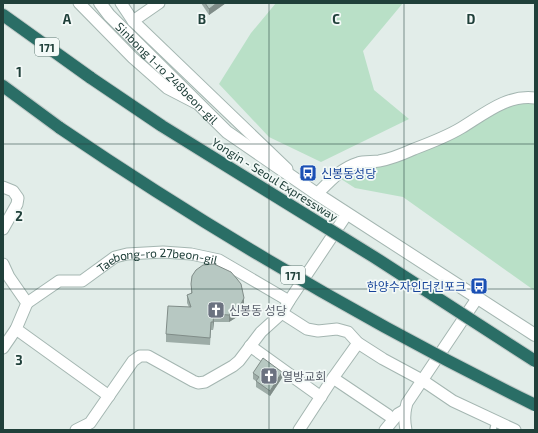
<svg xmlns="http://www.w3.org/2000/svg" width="538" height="433" font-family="'Exo 2','Noto Sans KR',sans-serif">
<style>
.green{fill:#b9e0c7}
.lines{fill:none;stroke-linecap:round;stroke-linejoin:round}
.service-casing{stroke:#a4b6b1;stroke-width:8}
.minor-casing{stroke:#a4b6b1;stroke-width:13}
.tertiary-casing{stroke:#a4b6b1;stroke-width:14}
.motorway-casing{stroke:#c1cac8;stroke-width:14}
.service{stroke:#fff;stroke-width:5.5}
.minor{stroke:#fff;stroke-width:11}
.tertiary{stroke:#fff;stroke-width:12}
.motorway{stroke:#2a6e66;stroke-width:12}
.motorway-bridge-casing{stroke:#c1cac8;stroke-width:14;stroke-linecap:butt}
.motorway-bridge{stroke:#2a6e66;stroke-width:12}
.wall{fill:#9daca7}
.shaded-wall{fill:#808c88}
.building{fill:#b7c8c2;stroke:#808c88}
.grid{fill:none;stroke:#20403a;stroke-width:1;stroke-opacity:0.55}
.labels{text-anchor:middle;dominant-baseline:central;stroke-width:3.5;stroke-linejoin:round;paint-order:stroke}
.shield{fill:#f3f9f7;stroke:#5f7873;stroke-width:1}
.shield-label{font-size:11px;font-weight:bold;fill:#20403a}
.street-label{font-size:12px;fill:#20403a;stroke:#f3f9f7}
.transit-label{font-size:12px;fill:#164399;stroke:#f3f9f7;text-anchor:start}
.worship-label{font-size:12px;fill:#5b616d;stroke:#f3f9f7;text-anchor:start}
.grid-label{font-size:13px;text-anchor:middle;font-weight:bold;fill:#20403a;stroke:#f3f9f7;stroke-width:3.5;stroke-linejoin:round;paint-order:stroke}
</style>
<rect width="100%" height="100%" fill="#e2ede9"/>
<g class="green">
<path d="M276,3H403L363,51L374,90L409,119L321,162L269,137L219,84L251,33Z"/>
<path d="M523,101L535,103V291L403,197L355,188L341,179L359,165L470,123Z"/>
</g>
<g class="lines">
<g class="service-casing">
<path id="service" d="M493,430L495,421"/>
</g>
<g class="minor-casing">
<g id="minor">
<path d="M79,3L133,58L167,88L196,103"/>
<path d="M121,3L133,21L287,169"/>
<path d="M133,21L159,3"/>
<path d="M3,187L13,191L18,198L17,204L3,229"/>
<path d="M317,194C329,182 341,168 358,163C364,161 372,162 379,161C391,159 403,154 414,149C430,143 446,137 461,128C483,115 507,94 535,98"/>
<path d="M3,264L9,277L27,303L16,329L109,396"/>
<path id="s1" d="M27,303L59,281H82L115,257L127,254L163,252L191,254L219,260L289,301"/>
<path d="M282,313L307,329L318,331L337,329L348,332L358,343L383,359L422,380L453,401L515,430"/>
<path d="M250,346L321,397"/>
<path d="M3,348L16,329"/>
<path d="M333,378L388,415"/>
<path d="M76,430L90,423L133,361L140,356H148L193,381L198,383L205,382L233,366L239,361L261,332L282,313L289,301L347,214"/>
<path d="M299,430L333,378L358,343"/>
<path d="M385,430L398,414L405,410"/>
<path d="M406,430C404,420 404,412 407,403L478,297"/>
</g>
</g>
<g class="tertiary-casing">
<g id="tertiary">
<path id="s2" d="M100,3L109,15L227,132L317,194L535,335"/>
</g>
</g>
<g class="motorway-casing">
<g id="motorway">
<path d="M3,15L91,78"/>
<path d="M3,86L60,128"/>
</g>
</g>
<use href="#service" class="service"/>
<use href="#minor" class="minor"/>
<use href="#tertiary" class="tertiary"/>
<use href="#motorway" class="motorway"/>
<g class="motorway-bridge-casing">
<g id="motorway-bridge">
<path d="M91,78L162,126L374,257L535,361"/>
<path d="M60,128C212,231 370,324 535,405"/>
</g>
</g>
<use href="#motorway-bridge" class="motorway-bridge"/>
</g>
<g class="wall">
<path d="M201,3H226L209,15Z"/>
<path d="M191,284L244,305L241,312L237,317L229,322H214L213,330H211L210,345L166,342V334L189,307L187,303V295L191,294Z"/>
<path d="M253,373L282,378L270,396L256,387V381L253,379Z"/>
</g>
<g class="shaded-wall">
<path d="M217,3H226L209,15V9Z"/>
<path d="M244,298V305L241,312L237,317L229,322V315Z"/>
<path d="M214,314V322L213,330V322Z"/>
<path d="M282,372V378L270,396V391Z"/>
</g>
<g class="building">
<path d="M205,3H217L209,9Z"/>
<path d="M214,264L231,272L237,279L241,284L244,298L241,304L237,310L229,315L214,314L213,322H211L210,338L166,334L168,306L191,307L187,295L192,293L191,284L192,276L196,270L203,265Z"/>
<path d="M263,358L282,372L270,391L256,381L259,377L253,373Z"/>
</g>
<path class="grid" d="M134,3V430M269,3V430M404,3V430M3,144H535M3,289H535"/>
<defs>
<g id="bus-square" transform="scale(0.9)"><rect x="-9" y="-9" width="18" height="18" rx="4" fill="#1a4fb4" stroke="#f3f9f7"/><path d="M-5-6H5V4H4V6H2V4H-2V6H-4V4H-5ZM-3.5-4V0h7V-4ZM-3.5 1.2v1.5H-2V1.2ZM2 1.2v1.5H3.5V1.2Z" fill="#fff"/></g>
<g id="church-square" transform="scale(0.9)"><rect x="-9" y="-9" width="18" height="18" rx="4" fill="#6b7280" stroke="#f3f9f7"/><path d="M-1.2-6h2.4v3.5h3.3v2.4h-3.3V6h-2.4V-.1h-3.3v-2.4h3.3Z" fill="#fff"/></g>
</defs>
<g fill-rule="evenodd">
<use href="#bus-square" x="308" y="173"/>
<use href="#bus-square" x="479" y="286"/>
<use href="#church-square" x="216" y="310"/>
<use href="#church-square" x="269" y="376"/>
</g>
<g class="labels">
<g class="shield">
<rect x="35" y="38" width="24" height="18" rx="3"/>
<rect x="281" y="266" width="24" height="18" rx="3"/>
</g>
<g class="shield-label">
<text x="47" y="47">171</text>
<text x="293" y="275">171</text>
</g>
<g class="street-label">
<text stroke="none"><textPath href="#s2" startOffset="97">Sinbong 1-ro 248beon-gil</textPath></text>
<text transform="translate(275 179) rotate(32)">Yongin - Seoul Expressway</text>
<text stroke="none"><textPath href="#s1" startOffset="144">Taebong-ro 27beon-gil</textPath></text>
</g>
<g class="transit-label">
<text x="321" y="173">신봉동성당</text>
<text x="466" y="286" text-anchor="end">한양수자인더킨포크</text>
</g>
<g class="worship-label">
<text x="229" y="310">신봉동 성당</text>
<text x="282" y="376">열방교회</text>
</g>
</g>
<g class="grid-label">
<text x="67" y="24">A</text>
<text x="202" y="24">B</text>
<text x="336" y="24">C</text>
<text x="471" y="24">D</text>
<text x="19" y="77">1</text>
<text x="19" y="221">2</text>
<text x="19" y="365">3</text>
</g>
<rect width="538" height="433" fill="none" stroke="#20403a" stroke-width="8"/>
</svg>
